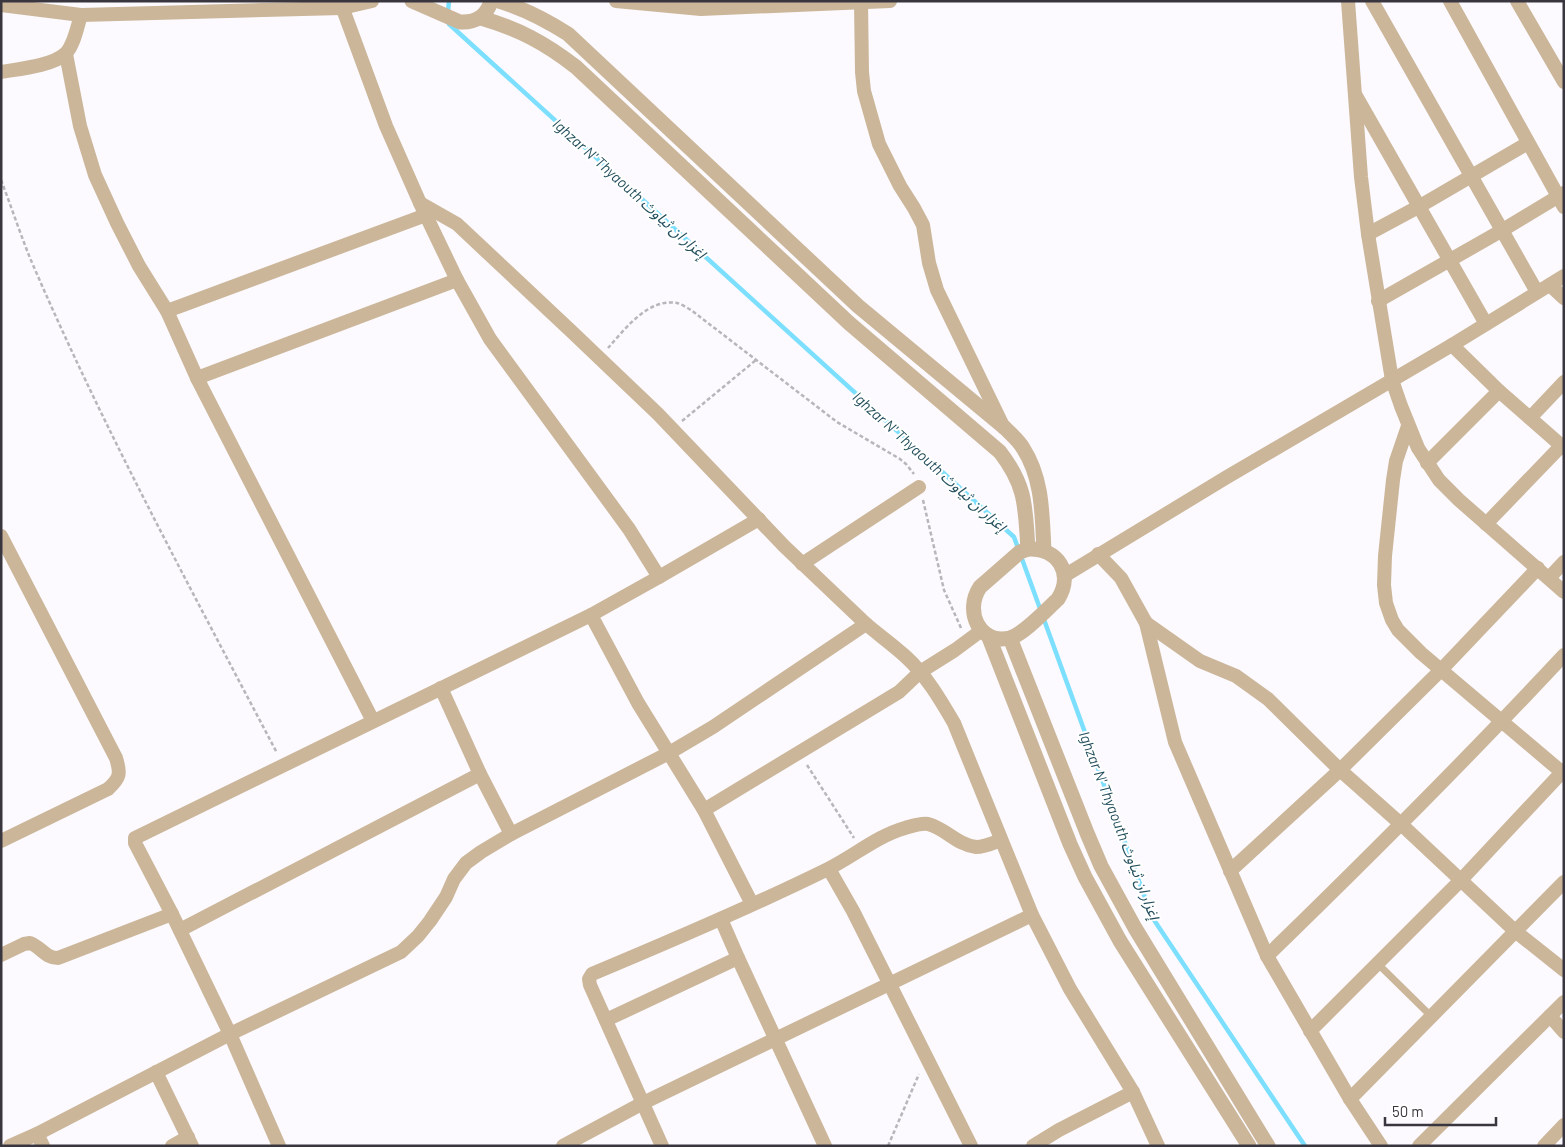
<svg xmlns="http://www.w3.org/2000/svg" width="1565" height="1147" font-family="Barlow,'Noto Sans Arabic',sans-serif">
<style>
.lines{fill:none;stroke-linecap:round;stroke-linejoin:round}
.stream{stroke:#7cdffd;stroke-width:4.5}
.path{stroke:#b8b5bb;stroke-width:2.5;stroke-dasharray:4 2.5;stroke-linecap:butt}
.service{stroke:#cbb69a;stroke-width:7}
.minor{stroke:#cbb69a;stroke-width:14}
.tertiary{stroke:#cbb69a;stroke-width:15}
.labels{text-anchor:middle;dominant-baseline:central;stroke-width:4;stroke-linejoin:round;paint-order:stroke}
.water-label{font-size:15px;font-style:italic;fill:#234f5c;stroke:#fff}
</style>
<rect width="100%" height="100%" fill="#fcfafe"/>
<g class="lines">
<g class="stream">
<path d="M448,12L449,1"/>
<path d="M449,24L1014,537L1152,917L1305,1146"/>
</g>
<g class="path">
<path d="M1,180C11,206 20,233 30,258C103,428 191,589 277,753"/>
<path d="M608,348C625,329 648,298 677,303C681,304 686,307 691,310L837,422L900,459L906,464L914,474"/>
<path d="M682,421L756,360"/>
<path d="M923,500L944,590L961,628"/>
<path d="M807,765L854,838"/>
<path d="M888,1146L919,1074"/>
</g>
<path class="service" d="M1378,964L1431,1016"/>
<g class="minor">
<path d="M340,1L386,126L420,203L457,280L490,339L629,529L659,577L591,615L638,703L704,810L899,692L920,672L955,650L982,630"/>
<path d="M616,1L701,9L890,1"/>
<path d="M1348,1L1361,177L1368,234L1392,380L1401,406L1418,448L1439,480L1459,500L1564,592"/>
<path d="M1372,1L1537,292"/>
<path d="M1450,1L1564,207"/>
<path d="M1517,1L1564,82"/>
<path d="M861,3L862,72L864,91L879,144L900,186L914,208L923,225L929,263L937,290L1004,428"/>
<path d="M1,5L81,15L342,8L372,1"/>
<path d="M66,54L80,126L95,175L117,223L139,266L167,311L197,378L373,721"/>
<path d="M1,72C18,69 52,66 65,54C74,46 77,27 81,15"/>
<path d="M1356,96L1486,324"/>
<path d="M1368,234L1420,206L1528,143"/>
<path d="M1550,285L1564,298"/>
<path d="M1378,301L1501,231L1564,193"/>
<path d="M167,311L426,215"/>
<path d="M1452,345L1499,391L1564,448"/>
<path d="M197,378L457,280"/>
<path d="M1530,418L1564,382"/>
<path d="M1408,426L1396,461L1393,480L1385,556L1384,585L1386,603L1392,620L1398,630L1421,653L1564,774"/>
<path d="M1427,463L1499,391"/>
<path d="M1486,524L1561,446"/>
<path d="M1,536L116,758C121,774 120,778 108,789L1,841"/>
<path d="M1098,554L1121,578L1146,623L1175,742L1267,956L1350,1099L1381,1146"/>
<path d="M802,564L919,487"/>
<path d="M1064,576L1227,477L1452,345L1564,276"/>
<path d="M659,577L759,519"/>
<path d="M1549,578L1564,562"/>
<path d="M1146,623L1200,661L1236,676L1268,699L1340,770L1402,825L1515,931L1564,970"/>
<path d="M866,624C879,635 893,645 905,656C926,675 940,699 954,723L1032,915L1070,989L1133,1092L1158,1146"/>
<path d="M441,688L480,774L511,834"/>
<path d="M704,810L752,904"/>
<path d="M829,869L853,911L971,1146"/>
<path d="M1230,871L1340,770L1441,670L1538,568"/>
<path d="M721,919L738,958L825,1146"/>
<path d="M180,930L480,774"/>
<path d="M1,955L24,944L30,943C41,947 45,958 58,958L172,914"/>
<path d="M1267,956C1368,858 1468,758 1564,655"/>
<path d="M1550,1016L1564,1032"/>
<path d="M606,1020L738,958"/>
<path d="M1310,1031L1461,880L1564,770"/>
<path d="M156,1072L192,1146"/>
<path d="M1350,1099L1564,882"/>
<path d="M37,1134L43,1146"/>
<path d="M10,1146L37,1134L230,1034L401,952L418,936L430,921L446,897L454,879L466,863L481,852L511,834L669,753L713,727L866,624L784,546L658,414L571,331L457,224L420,203"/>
<path d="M172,1146L188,1137"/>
<path d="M279,1146L230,1034L172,914L135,843V838L591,615"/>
<path d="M563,1146L643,1103L1032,915"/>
<path d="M662,1146L590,985L589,979L592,974C671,941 751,907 828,869C854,856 877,836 905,828C912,826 920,823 928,824C945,828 957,845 976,847C985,847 993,843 1001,840"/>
<path d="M1033,1146L1059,1130L1133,1092"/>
<path d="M1419,1146L1564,1002"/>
<path d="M1544,1146L1564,1125"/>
</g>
<g class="tertiary">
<path d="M412,1L460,22C475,23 487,16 491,1"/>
<path d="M499,1C525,9 546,20 568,34L858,306L1005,428C1011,434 1019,441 1023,448C1043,479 1042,515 1044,551"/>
<path d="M481,18C519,29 545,43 576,67L849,323L1000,452C1027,487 1025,508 1028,549"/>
<path d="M1028,549C1058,548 1074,573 1058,599C1046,610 1024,634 1010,638C979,645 964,611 980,587L1020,552Z"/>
<path d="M988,635L1070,844L1085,877L1120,941L1249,1146"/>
<path d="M1010,638L1087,833L1101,866L1135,928L1268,1146"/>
</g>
</g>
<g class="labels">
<g class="water-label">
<text transform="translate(630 188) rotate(42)">Ighzar N' Thyaouth إغزار ان ثياوث</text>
<text transform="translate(930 461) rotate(42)">Ighzar N' Thyaouth إغزار ان ثياوث</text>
<text transform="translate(1120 825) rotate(69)">Ighzar N' Thyaouth إغزار ان ثياوث</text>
</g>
</g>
<rect width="1565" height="1147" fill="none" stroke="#3a363f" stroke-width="5"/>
<path d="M1385 1117v8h111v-8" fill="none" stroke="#3a363f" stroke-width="2.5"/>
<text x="1392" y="1117" font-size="15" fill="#3a363f" stroke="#ffffff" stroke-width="4" paint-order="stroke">50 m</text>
</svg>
